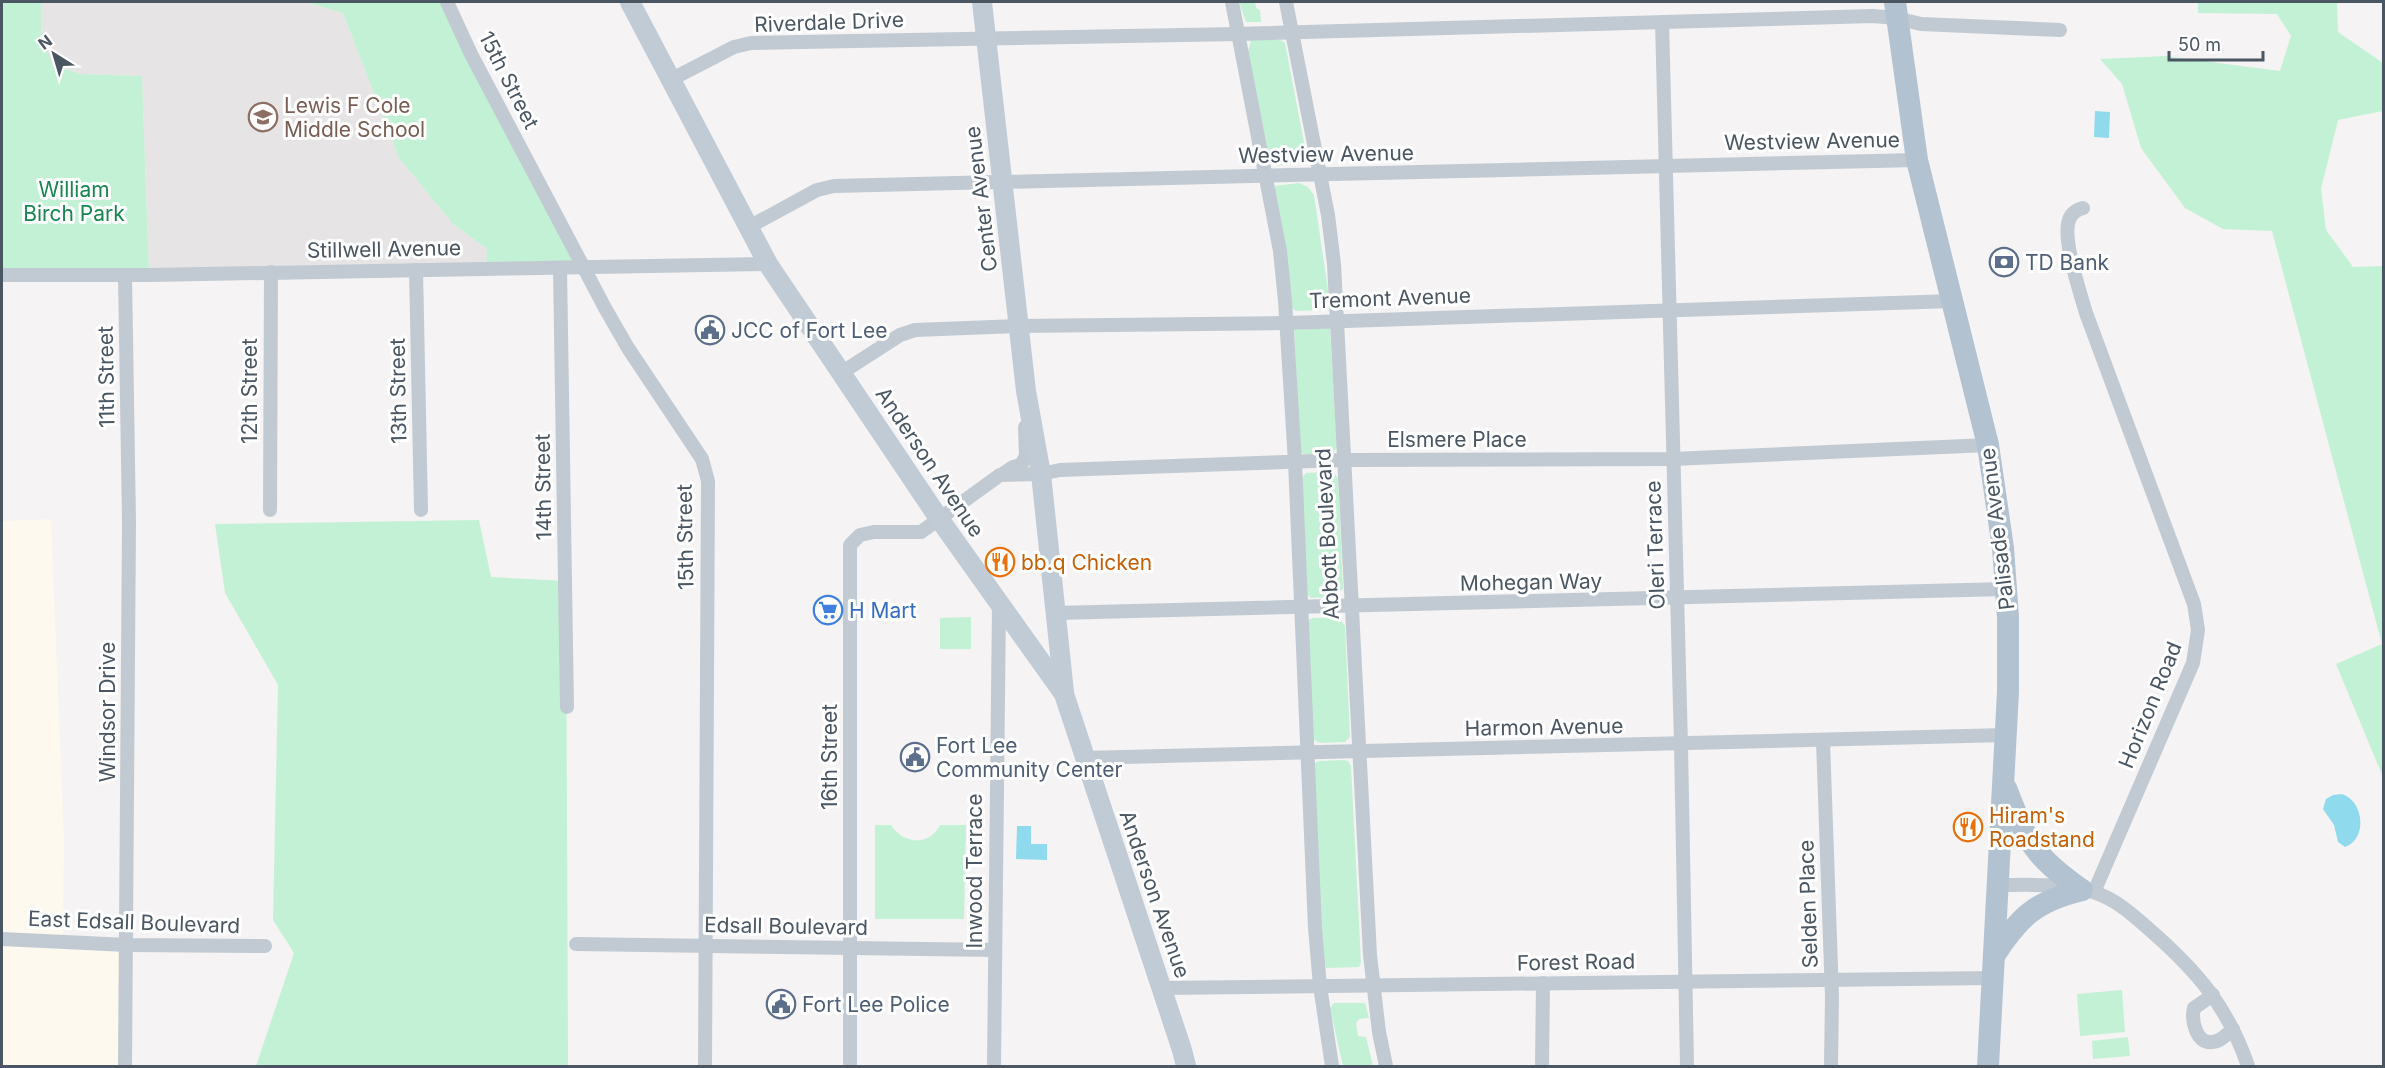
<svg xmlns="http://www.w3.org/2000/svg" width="2385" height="1068" font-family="Inter,sans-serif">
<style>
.commercial{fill:#fdf9ef}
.education{fill:#e6e4e5}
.green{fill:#c3f1d5}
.water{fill:#90daee}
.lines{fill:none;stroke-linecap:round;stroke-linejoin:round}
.street{stroke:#c1cad2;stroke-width:14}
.secondary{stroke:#c1cbd6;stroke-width:20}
.primary{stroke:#b3c2d1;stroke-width:22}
.labels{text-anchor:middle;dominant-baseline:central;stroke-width:6;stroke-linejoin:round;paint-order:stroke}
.street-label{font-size:21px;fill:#4a5661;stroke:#fff}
.education-label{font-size:21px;fill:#785e54;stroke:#fff;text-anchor:start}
.park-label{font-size:21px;fill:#17864f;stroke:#fff}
.service-label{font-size:21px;fill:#4e5e75;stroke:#fff;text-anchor:start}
.food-label{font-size:21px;fill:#c56008;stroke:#fff;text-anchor:start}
.shop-label{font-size:21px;fill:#366cbe;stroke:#fff;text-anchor:start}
</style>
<rect width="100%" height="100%" fill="#f5f3f3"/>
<path class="commercial" d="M51,519L64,842L63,942L127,945L118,1066H2V521Z"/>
<path class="education" d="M41,2H305L343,13L399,158L453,224L487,249L486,269L149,275L142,76L81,74L51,65L41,30Z"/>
<g class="green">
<path d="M2,2H41V30L52,65L81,74L142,76L149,275H2Z"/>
<path d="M305,2H447L584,267L486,269L487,249L453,224L399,158L343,13Z"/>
<path d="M1239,2H1255L1256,8L1260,10L1261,22H1246Z"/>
<path d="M2198,2H2337L2338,32L2383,63V111L2338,120L2321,189L2326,230L2353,267L2383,266V777L2336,664L2382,644L2272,231L2223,229L2185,208L2141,148L2122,84L2100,59L2165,56L2280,71L2291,36L2277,14L2198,13Z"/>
<path d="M1251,40H1280L1285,43L1306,153L1301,162L1276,166L1270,162L1248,52Z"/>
<path d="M1299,183L1308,187L1314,195L1330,303L1328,310L1296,311L1292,308L1274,186Z"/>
<path d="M1330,328L1337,448L1332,454H1303L1300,451L1294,330Z"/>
<path d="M1333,472L1338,478L1343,589L1335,597L1311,598L1306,593L1301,479L1306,473Z"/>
<path d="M479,520L491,577L566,581L568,1066H256L294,953L273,920L278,685L225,593L215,524Z"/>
<path d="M971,617V649H940V618Z"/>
<path d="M1338,617L1345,626L1350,737L1345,742L1320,743L1314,740L1312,735L1308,620L1313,618Z"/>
<path d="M1344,760L1348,761L1351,766L1361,963L1359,967L1326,968L1322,944L1314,764L1319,761Z"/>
<path d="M875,825H891C903,844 929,847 940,825H966L964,919H875Z"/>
<path d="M2122,990L2125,1032L2080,1036L2077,994Z"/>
<path d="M1334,1003H1365L1369,1018L1359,1019L1356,1023L1358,1036L1366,1037L1373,1066H1343L1330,1008Z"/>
<path d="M2128,1037L2130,1056L2093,1059L2092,1041Z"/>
</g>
<g class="water">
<path d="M2095,111L2110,112L2109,138L2094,137Z"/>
<path d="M2342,794C2364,801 2368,839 2345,847L2338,842L2334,825L2323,809L2326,799L2333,795Z"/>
<path d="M1017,826H1031V844H1047V860L1016,859Z"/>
</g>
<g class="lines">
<g class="street">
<path d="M447,2L471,54L605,308L628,348L702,459L708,481L705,1066"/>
<path d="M1232,2L1280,251L1285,301L1295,462L1315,928L1320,986L1332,1066"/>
<path d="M1286,2L1328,215L1334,264L1370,955L1379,1032L1386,1066"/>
<path d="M1662,22L1681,745L1687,1066"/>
<path d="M670,80L734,47L751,43L1238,34L1873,16L1896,18L1921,24L2060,30"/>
<path d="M2083,208C2076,210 2071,213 2069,220C2062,239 2080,292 2086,313L2194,604L2198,630L2193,663L2094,892"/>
<path d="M747,228L817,190L834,186L1917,160"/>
<path d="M560,268L567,707"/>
<path d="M416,270L421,510"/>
<path d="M2,275H149L768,264"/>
<path d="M841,373L900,335L915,330L1019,326L1287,323L1953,301"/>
<path d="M1004,473L1013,467L1021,465L1026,456L1025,427"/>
<path d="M270,510L271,272"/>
<path d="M1056,613L2006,589"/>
<path d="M1823,741L1832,996L1831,1066"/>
<path d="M1084,758L2006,735"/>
<path d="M1997,885C2029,885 2063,883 2093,892C2116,899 2133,915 2150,930C2197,971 2228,1007 2248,1066"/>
<path d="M2,939L127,945L265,946"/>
<path d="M576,944L995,950"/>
<path d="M1161,988L1992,978"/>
<path d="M2213,995L2194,1008C2191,1020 2196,1044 2212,1042C2220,1042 2227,1034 2233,1029"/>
<path d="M125,1066L129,522L125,275"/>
<path d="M850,1066V545L860,535L874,532H921L1000,475L1041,474L1060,470L1344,460L1673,459L1988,445"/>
<path d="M994,1066L999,604"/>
<path d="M1542,1066L1543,983"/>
</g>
<g class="secondary">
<path d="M630,2L768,264L940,520L1064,694L1182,1050L1186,1066"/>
<path d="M982,2L1026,391L1041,474L1064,692"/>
</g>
<g class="primary">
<path d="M1895,2L1917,160L1988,445L2003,548L2008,617V692L1988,1066"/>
<path d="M2006,788C2027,843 2034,856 2082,890"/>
<path d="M1994,956C2019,917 2036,901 2082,890"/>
</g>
</g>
<defs>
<g id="school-ring" transform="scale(1.5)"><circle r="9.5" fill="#fff" stroke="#8d6e63" stroke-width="1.5"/><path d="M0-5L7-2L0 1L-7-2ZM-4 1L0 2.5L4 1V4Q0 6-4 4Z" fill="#8d6e63"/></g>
<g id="bank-ring" transform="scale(1.5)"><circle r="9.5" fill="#fff" stroke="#5c6f8a" stroke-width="1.5"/><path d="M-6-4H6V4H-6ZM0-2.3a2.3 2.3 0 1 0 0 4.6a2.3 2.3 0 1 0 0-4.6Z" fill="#5c6f8a"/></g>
<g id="civic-ring" transform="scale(1.5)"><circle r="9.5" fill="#fff" stroke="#5c6f8a" stroke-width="1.5"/><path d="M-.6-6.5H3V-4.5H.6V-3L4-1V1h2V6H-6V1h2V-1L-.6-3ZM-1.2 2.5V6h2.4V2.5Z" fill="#5c6f8a"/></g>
<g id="restaurant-ring" transform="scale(1.5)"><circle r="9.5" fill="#fff" stroke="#e8710a" stroke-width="1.5"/><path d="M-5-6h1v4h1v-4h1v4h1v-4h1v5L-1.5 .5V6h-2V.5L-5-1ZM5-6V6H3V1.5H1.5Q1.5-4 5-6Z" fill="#e8710a"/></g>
<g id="supermarket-ring" transform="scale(1.5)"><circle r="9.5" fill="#fff" stroke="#3f7fe0" stroke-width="1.5"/><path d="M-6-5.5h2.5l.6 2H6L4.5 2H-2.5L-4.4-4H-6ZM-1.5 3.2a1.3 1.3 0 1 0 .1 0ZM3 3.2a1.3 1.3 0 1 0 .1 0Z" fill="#3f7fe0"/></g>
</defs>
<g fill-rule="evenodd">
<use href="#school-ring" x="263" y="117"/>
<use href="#bank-ring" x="2004" y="262"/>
<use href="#civic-ring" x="710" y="330"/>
<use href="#restaurant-ring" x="1000" y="562"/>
<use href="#supermarket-ring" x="828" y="610"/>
<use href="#civic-ring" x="915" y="757"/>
<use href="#restaurant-ring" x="1968" y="827"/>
<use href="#civic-ring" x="781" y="1004"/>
</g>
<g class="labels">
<g class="street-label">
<text transform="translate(829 22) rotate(-2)">Riverdale Drive</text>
<text transform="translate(509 80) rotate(63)">15th Street</text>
<text transform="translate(1812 141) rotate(-1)">Westview Avenue</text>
<text transform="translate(1326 154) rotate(-1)">Westview Avenue</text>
<text transform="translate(981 199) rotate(-97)">Center Avenue</text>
<text transform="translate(384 249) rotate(-1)">Stillwell Avenue</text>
<text transform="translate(1390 298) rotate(-2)">Tremont Avenue</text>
<text transform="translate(106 377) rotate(-91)">11th Street</text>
<text transform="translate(249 391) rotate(-90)">12th Street</text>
<text transform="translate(398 391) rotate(-91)">13th Street</text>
<text x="1457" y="439">Elsmere Place</text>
<text transform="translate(930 462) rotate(56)">Anderson Avenue</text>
<text transform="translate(543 487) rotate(-91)">14th Street</text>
<text transform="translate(1997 529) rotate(-97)">Palisade Avenue</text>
<text transform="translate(1327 534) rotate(-93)">Abbott Boulevard</text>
<text transform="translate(685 537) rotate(-91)">15th Street</text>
<text transform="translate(1655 545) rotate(-92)">Oleri Terrace</text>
<text transform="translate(1531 582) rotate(-1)">Mohegan Way</text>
<text transform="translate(2150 705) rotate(-68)">Horizon Road</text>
<text transform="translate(107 712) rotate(-90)">Windsor Drive</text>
<text transform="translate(1544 727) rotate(-1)">Harmon Avenue</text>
<text transform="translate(829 757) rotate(-90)">16th Street</text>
<text transform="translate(974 871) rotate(-90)">Inwood Terrace</text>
<text transform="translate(1155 894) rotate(71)">Anderson Avenue</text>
<text transform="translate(1808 904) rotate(-92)">Selden Place</text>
<text transform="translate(134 922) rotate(2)">East Edsall Boulevard</text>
<text transform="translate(786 926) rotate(1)">Edsall Boulevard</text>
<text transform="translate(1576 962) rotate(-1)">Forest Road</text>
</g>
<g class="education-label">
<text x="284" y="105">Lewis F Cole<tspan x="284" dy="24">Middle School</tspan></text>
</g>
<g class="park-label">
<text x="74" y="189">William<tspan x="74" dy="24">Birch Park</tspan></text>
</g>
<g class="service-label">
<text x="2025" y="262">TD Bank</text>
<text x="731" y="330">JCC of Fort Lee</text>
<text x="936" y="745">Fort Lee<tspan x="936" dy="24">Community Center</tspan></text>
<text x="802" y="1004">Fort Lee Police</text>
</g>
<g class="food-label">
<text x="1021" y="562">bb.q Chicken</text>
<text x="1989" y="815">Hiram's<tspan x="1989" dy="24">Roadstand</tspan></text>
</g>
<g class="shop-label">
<text x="849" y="610">H Mart</text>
</g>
</g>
<rect width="2385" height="1068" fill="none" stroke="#4a5661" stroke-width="6"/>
<g transform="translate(54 54) rotate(323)" stroke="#ffffff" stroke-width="4.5" paint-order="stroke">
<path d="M0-4.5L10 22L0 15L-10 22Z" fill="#4a5661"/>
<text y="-9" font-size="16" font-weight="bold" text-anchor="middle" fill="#4a5661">N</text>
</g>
<path d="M2169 51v9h94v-9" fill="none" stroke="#4a5661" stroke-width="3"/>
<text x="2178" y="51" font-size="18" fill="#4a5661" stroke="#ffffff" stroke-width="4.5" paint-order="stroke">50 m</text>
</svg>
